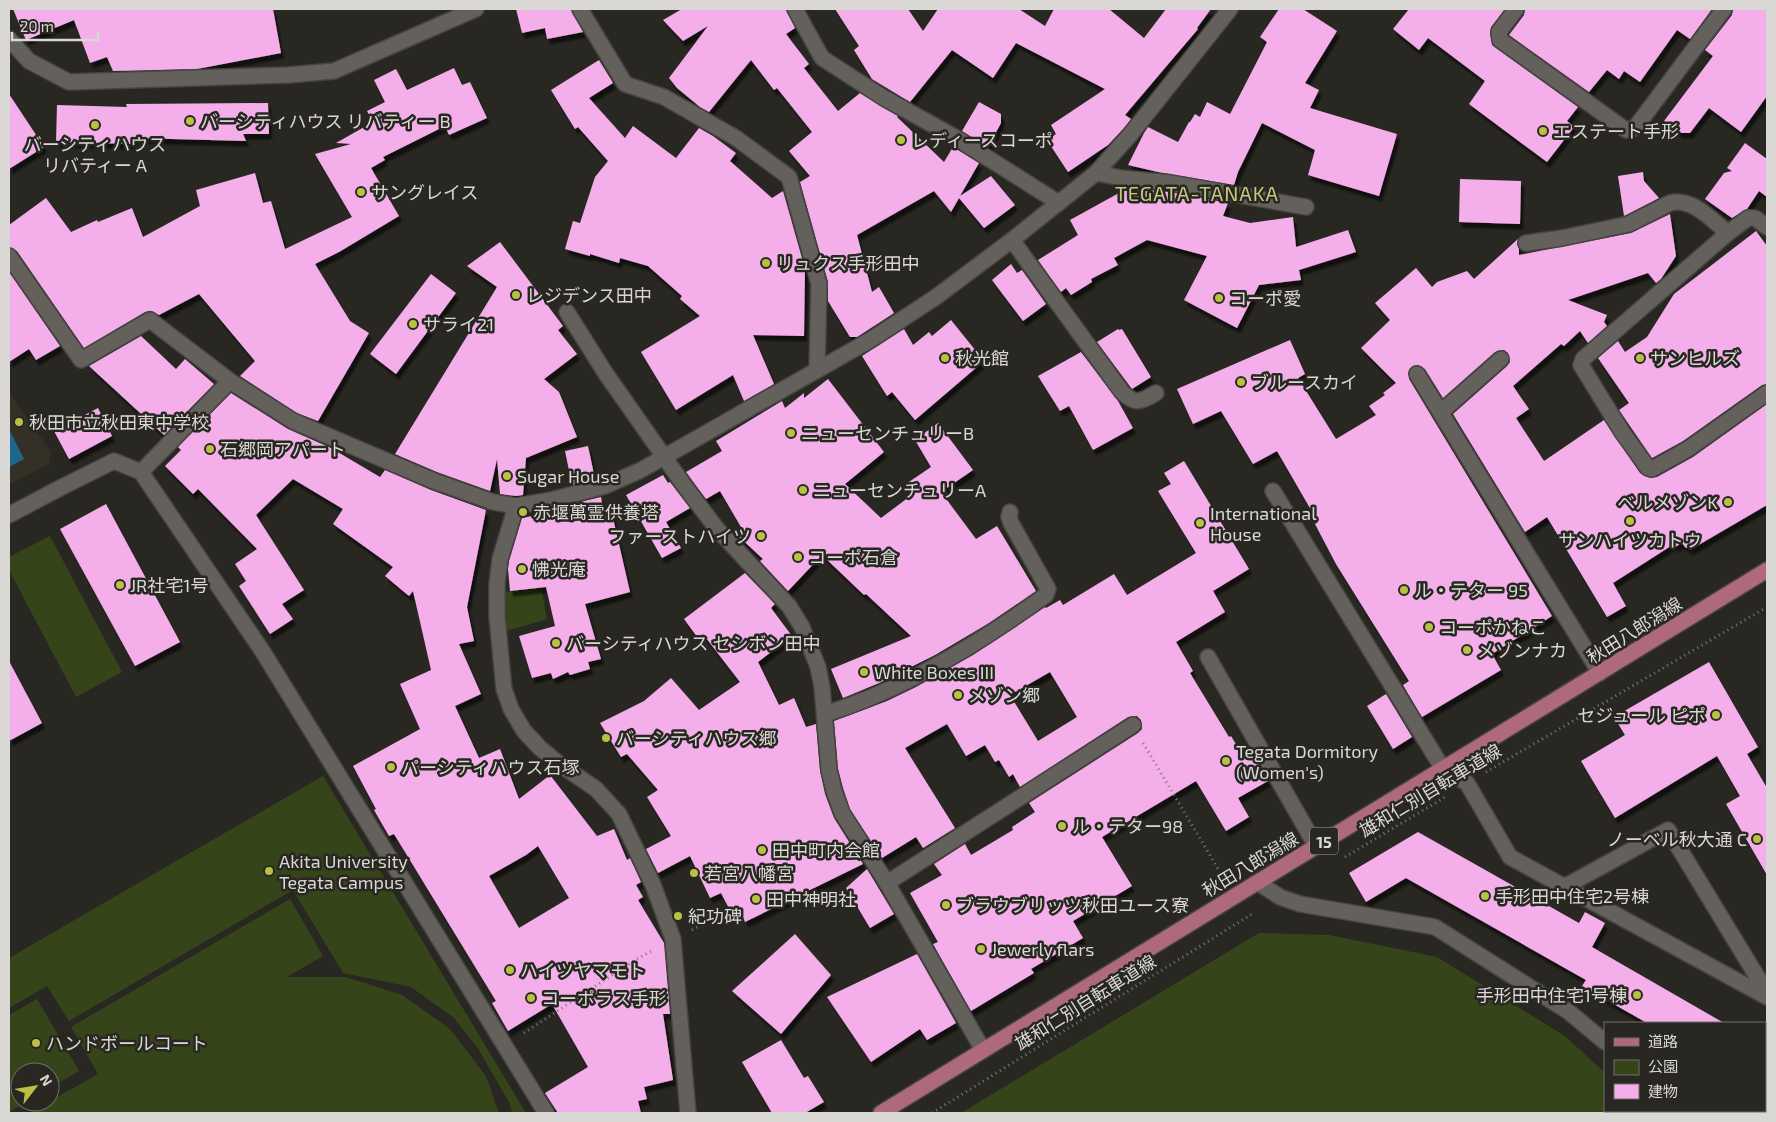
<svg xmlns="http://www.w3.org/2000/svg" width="1776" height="1122" font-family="'Exo 2','Noto Sans JP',sans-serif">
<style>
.built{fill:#353025}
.green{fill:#36441a}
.water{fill:#1d678a}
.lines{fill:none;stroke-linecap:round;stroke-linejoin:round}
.stream{stroke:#1d678a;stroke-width:9}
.building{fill:#f4afeb;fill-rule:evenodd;filter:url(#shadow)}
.lane-casing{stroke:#464440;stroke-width:18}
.street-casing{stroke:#464440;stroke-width:18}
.secondary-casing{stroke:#464440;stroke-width:18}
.primary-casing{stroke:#464440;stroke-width:18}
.path{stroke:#7c7a76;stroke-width:3;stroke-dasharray:1 4;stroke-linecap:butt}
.lane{stroke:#64615c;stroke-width:15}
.street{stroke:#64615c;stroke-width:15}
.secondary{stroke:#64615c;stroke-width:15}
.primary{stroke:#ae697c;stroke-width:15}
.poi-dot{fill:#bac045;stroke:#292722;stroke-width:2}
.labels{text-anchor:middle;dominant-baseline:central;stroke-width:5;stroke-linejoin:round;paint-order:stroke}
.shield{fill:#292722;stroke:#a5a39f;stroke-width:1}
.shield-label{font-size:16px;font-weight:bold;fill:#dad8d5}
.poi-label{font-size:18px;fill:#dad8d5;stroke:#292722;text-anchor:start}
.street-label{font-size:18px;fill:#dad8d5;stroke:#292722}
.quarter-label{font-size:20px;letter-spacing:1px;fill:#c5ca7d;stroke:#292722}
</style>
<defs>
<filter id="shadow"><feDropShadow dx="3" dy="5.5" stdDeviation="1" flood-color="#0009"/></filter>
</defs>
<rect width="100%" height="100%" fill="#292722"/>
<path class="built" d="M9,392L51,452L49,464L9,485Z"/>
<g class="green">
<path d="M50,536L122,672L76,697L9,570V557Z"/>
<path d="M541,588L547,619L506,631L505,592Z"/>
<path d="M323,776L526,1113H512L510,1104L477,1047L453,1017L411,987L343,973L293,890L69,1021L47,986L9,1008V958Z"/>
<path d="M290,899L323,956L287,977H346L402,995L450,1029L486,1076L499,1113H29L98,1074L71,1027Z"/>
<path d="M1259,933L1329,935L1437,957L1565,1036L1605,1073V1111H1677L1683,1113H961Z"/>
<path d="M37,999L79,1071L50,1088V1072H20V1102H26L9,1112V1015Z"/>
</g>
<path class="water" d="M9,429L24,459L9,467Z"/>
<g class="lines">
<g class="stream">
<path d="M1765,1096L1767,1092"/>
<path d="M1755,1113L1757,1111"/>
</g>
</g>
<g class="building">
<path d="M13,9H273L281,53L197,69L113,71L107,57L90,63L74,20L26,40Z"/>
<path d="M516,9H571L583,32L547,39L545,28L522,33Z"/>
<path d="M682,9H786L795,28L786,34L809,64L804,68L838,111L860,93L898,116L897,117L944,162L953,147L979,163L960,196L991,176L1015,205L984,228L959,198L951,212L934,191L857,235L872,292L879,287L894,313L857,337H850L828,301V282L800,182L810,176L789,151L812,132L777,88L774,90L751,60L709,112L700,107L677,88L669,78L708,26L683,41L663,20Z"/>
<path d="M835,9H908L923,31L938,9H1019L1045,26L1054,9H1109L1144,38L1166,9H1211L1197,28L1198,29L1125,115L1131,119L1123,129L1108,145L1068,172L1047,140L1056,134L1051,125L1105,89L1016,43L993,78L952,50L910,102L872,79L854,50L859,46Z"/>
<path d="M1279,9H1303L1337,31L1305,83L1319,90L1310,108L1397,134L1379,196L1308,175L1315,150L1262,123L1238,172L1234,185L1158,172L1128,165L1144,133L1148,127L1178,142L1189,122H1190L1195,114L1200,117L1207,102L1230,114L1267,42L1260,37Z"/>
<path d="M1409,9H1505L1491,27L1490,33L1492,45L1578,107L1567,121L1574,127L1547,162L1469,104L1485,81L1428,38L1419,50L1393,29Z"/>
<path d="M1525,9H1712L1690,39L1677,30L1640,82L1624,71L1619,79L1607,70L1589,92L1509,35L1524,15Z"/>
<path d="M1733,9H1767V96L1741,132L1709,108L1690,133H1681L1664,121L1713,56L1705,50L1732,15Z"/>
<path d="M599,60L613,83L589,98L625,138L633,126L676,158L699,128L713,136L736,153L730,161L772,198L783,191L805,269L804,336L753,335L774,384L744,401L733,375L676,410L641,352L700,316L680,299L682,296L648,266L620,258L619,263L590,254V256L565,249L573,221L580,223L595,177L608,161L578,127L575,129L551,90Z"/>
<path d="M454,68L462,85L470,82L487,118L449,135L445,126L383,157L385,160L371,168L399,216L339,252L315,264L350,321L369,333L318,421L297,413L240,376L255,361L199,294L159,315L151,311L145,312L84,348L17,251L9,247V225L46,198L71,232L97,220L98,222L132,208L143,237L200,206L196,190L255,173L263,203L271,201L285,249L352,217L315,154L351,144L336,143L373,122L367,111L385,102L374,80L396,69L407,90Z"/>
<path d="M9,94L44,147L9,169Z"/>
<path d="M979,102L1001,114V123L988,147L962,131Z"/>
<path d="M268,103L269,134H243L246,141L134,138L133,144L56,142L57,105L127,107L126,104Z"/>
<path d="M1745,143L1767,159V197L1759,191L1747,209L1732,218L1705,199L1724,173L1732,171L1727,168Z"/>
<path d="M1643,172L1644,181L1659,198L1624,216L1618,176Z"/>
<path d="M1460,179L1521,181L1520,224L1459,222Z"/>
<path d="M1128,188L1170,192L1228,203L1223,216L1250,223L1293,217L1296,247L1348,230L1356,252L1299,270L1301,280L1259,285L1237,328L1184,300L1207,256L1147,240L1114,258L1118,265L1091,279L1092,282L1071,295L1066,288L1061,292L1038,260L1078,235L1070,220Z"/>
<path d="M1670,214L1676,256L1661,279L1656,283L1648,273L1568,300L1607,315L1604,322L1607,326L1588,343L1580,331L1564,346L1561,344L1513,386L1529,409L1516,418L1544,461L1604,420L1640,473L1650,478L1657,477L1693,457L1767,404V505L1690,550L1688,547L1686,548L1682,543L1675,547L1674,544L1613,583L1626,606L1607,617L1547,517L1525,532L1453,414L1507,366L1510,362L1508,353L1504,350L1495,352L1443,398L1425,369L1417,365L1413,366L1409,370V379L1552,616L1492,654L1501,670L1422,717L1403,685L1409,681L1336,564L1315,524L1318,522L1277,451L1253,464L1221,411L1193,424L1177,389L1290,340L1305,374L1298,378L1336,439L1376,415L1369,406L1385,395L1383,393L1396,383L1361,348L1390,320L1375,303L1416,268L1432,287L1437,282L1467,271L1474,279L1519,238L1517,244L1519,249V255L1631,233Z"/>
<path d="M1756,231L1767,246V384L1762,385L1683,441L1652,458L1619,410L1629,403L1598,358L1618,341L1625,352L1647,337L1674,294Z"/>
<path d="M500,242L563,326L558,330L577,354L544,379L559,392L577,437L526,458L523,495L516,496L500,494L497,459L490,491L437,472L395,454L497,287L467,266Z"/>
<path d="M1011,264L1017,273L1022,270L1046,304L1023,321L992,280Z"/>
<path d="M9,272L60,346L36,360L29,349L9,362Z"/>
<path d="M431,274L456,293L396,374L370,354Z"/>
<path d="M951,320L984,361L915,420L892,392L887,396L862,356L904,329L913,345L929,332L932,336Z"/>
<path d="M1118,329L1119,330L1122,329L1151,377L1132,389L1097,342Z"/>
<path d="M141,336L176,369L185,359L214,384L164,435L89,366Z"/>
<path d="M1081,352L1118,401L1133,428L1093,450L1069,406L1060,411L1038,376Z"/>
<path d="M828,379L884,452L845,484L881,518L913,494L906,484L931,467L915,440L938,423L973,470L941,492L976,539L997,526L1036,591L989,623L935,655L879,683L843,698L831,669L911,636L866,594L864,595L822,555L788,591L760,561L763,559L735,533L741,527L720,491L706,499L686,472L722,451L716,441L782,401L785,408L804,393V398Z"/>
<path d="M231,393L288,429L331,448L380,477L385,470L431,490L486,510L467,607L474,641L459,644L481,694L455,706L479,758L500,749L519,799L550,775L597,836L614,829L627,860L630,858L641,882L636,885L643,897L638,900L664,943L670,1014H663L673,1080L644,1087L647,1099L638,1101L641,1113H558L545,1093L588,1067L552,1004L508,1031L492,1003L496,1001L394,834L389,836L374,810L376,809L353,766L420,729L400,684L431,670L413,591L409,596L385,576L393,567L333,524L343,509L293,479L256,515L304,590L282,604L293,619L270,634L239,586L246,581L235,564L257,549L198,489L193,494L165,466L181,450L178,447ZM538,846L569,898L519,928L489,876L526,855Z"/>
<path d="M98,408L112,436L69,459L54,431Z"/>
<path d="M588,446L595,479L572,485L565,451Z"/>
<path d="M1184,461L1249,569L1213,591L1225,612L1176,642L1193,671L1190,673L1229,737L1231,736L1240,751L1248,746L1268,781L1238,798L1249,817L1226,831L1196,781L1102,837L1132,886L1073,921L1083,938L1031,969L1034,973L971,1011L933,944L938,942L910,893L942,875L934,864L965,844L971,855L1013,830L1012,827L1035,812L1029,803L1138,733L1142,729L1141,720L1137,716L1128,717L1020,787L1013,774L1009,777L999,760L995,762L985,745L966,756L947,724L905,748L955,828L923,848L916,837L882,858L850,809L843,788L838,769L834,721L887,701L916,687L973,655L1045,607L1046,608L1060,600L1063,605L1114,574L1127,595L1196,553L1158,491L1171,484L1164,473ZM1050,672L1077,717L1038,741L1010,695Z"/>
<path d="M663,475L668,483L670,482L690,508L666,522L681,548L662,558L626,495Z"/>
<path d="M601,497L603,508L610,505L630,592L585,604L601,659L588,662L590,669L570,675L568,672L553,679L551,673L532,678L519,636L555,626L546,587L510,591L508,569L509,561L522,518L577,507L576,503Z"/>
<path d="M106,504L180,642L135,666L60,529Z"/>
<path d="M745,573L775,604L771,608L792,636L758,662L779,705L794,698L806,727L816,724L820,771L825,794L834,818L863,864L745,922L742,914L734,918L721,893L710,898L690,856L658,873L646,849L671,836L647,797L658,790L627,754L621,757L600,723L644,701L671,678L699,710L740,682L703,634L698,638L684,619Z"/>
<path d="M9,661L42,723L9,741Z"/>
<path d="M1709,662L1758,747L1747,754L1767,788V875L1726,804L1740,796L1717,756L1615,818L1581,761L1625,735L1614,717Z"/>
<path d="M1386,694L1412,737L1393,749L1367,706Z"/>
<path d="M1418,832L1579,923L1585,912L1605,923L1592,947L1724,1023H1647L1582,986L1586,980L1406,878L1366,902L1349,873Z"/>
<path d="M867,869L894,914L870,928L846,888Z"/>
<path d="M795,934L831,975L781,1034L732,991Z"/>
<path d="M917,954L956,1023L927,1040L920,1029L871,1062L827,997Z"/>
<path d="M781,1040L804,1078L808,1076L824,1102L805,1113H772L742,1062Z"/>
</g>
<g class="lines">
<g class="lane-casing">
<g id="lane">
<path d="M1096,173L1121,178L1171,183L1306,207"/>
<path d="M1012,240L1122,392C1135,405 1141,402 1156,393"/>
<path d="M1526,243L1562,238L1629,224L1670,203C1692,197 1712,220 1728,233"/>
<path d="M567,312L606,374L686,488L717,529L789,606L802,627L818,667L822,687L829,770L834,791L842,813L887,883L983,1050"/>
<path d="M1208,657L1316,846"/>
<path d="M825,714C903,690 980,643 1046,595L1048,589L1011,523L1009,517L1010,512"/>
<path d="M887,883L1133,725"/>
</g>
</g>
<g class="street-casing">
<g id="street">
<path d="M580,9L625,84L664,97L736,138L789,177L819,284L817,370"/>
<path d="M795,9L822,58L884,98L953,136L1059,203"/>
<path d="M1516,9L1499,32L1500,40L1626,130L1635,128L1724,9"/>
<path d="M9,39L29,61L69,82L288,75L334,71L476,9"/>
<path d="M1767,227L1755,218H1748L1728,233L1583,359L1581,365L1622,432L1648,468L1652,469L1688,449L1767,393"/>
<path d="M9,256L81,360L150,320L230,381L293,421L434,481L493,502L516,506L551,500L605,486L641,470L872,339L936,297L1012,240L1096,173L1130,135L1230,9"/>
<path d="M1417,374L1600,673"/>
<path d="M1441,412L1501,359"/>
<path d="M141,472L230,381"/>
<path d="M60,488L114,461L141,472L263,652L546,1113"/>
<path d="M1273,491L1443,769L1467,783L1510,857L1767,997"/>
<path d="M516,506L500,559L497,584V617L504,689L511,709L524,731L540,748L558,763L596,789L619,814L653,885L673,939L688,1113"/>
<path d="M1257,882L1280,897L1300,904L1435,927L1569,1012L1605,1042"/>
<path d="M1564,887L1668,830L1767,993"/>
<path d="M1735,1111L1741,1113"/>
</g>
</g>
<g class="secondary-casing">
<path id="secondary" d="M9,515L60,488"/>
</g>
<g class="primary-casing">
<path id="primary" d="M881,1113L1767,570"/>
</g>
<g class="path">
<path d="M1143,743L1220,872"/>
<path d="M1486,772L1767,607"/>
<path d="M1345,857L1447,796"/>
<path d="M692,930L723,913"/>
<path d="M524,1033L632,962L653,950"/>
<path d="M932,1113L1252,914"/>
</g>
<use href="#lane" class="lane"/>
<use href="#street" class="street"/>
<use href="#secondary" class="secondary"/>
<use href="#primary" class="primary"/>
</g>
<g class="poi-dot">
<circle cx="190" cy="121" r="5"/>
<circle cx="95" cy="125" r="5"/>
<circle cx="1543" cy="131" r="5"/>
<circle cx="901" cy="140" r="5"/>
<circle cx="361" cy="192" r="5"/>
<circle cx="766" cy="263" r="5"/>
<circle cx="516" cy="295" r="5"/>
<circle cx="1219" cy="298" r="5"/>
<circle cx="413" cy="324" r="5"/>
<circle cx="945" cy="358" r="5"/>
<circle cx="1640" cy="358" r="5"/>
<circle cx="1241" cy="382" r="5"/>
<circle cx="19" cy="422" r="5"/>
<circle cx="791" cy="433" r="5"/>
<circle cx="210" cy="449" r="5"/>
<circle cx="507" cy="476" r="5"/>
<circle cx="803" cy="490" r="5"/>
<circle cx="1728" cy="502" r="5"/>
<circle cx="523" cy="512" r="5"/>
<circle cx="1630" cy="521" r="5"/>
<circle cx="1200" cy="523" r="5"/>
<circle cx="761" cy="536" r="5"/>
<circle cx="798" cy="557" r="5"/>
<circle cx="522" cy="569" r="5"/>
<circle cx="120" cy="585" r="5"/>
<circle cx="1404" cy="590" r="5"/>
<circle cx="1429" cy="627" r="5"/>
<circle cx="556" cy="643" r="5"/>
<circle cx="1467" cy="650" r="5"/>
<circle cx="864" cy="672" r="5"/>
<circle cx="958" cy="695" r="5"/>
<circle cx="1716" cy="715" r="5"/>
<circle cx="606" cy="738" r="5"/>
<circle cx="1226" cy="761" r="5"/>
<circle cx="391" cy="767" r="5"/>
<circle cx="1062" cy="826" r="5"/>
<circle cx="1757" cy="839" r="5"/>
<circle cx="762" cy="850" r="5"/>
<circle cx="269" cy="871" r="5"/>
<circle cx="694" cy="873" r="5"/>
<circle cx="1485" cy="896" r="5"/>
<circle cx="756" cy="899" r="5"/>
<circle cx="946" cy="905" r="5"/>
<circle cx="678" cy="916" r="5"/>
<circle cx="981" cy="949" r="5"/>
<circle cx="510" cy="970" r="5"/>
<circle cx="1637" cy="995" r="5"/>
<circle cx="531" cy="998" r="5"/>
<circle cx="36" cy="1043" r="5"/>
</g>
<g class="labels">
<rect class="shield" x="1310" y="827.5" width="28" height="27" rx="4"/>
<g class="shield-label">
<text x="1324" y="841">15</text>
</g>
<g class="poi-label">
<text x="200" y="121">バーシティハウス リバティー B</text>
<text x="1553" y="131">エステート手形</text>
<text x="911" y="140">レディースコーポ</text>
<text x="95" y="144" text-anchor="middle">バーシティハウス<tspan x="95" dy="21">リバティー A</tspan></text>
<text x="371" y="192">サングレイス</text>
<text x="776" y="263">リュクス手形田中</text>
<text x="526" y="295">レジデンス田中</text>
<text x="1229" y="298">コーポ愛</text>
<text x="423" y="324">サライ21</text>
<text x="955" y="358">秋光館</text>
<text x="1650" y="358">サンヒルズ</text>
<text x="1251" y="382">ブルースカイ</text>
<text x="29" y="422">秋田市立秋田東中学校</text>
<text x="801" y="433">ニューセンチュリーB</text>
<text x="220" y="449">石郷岡アパート</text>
<text x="517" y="476">Sugar House</text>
<text x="813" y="490">ニューセンチュリーA</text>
<text x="1718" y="502" text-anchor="end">ベルメゾンK</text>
<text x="533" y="512">赤堰萬霊供養塔</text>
<text x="1210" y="513">International<tspan x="1210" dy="21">House</tspan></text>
<text x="751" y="536" text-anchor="end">ファーストハイツ</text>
<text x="1630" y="540" text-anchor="middle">サンハイツカトウ</text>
<text x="808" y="557">コーポ石倉</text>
<text x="532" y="569">怫光庵</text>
<text x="130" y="585">JR社宅1号</text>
<text x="1414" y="590">ル・テター 95</text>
<text x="1439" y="627">コーポかねこ</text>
<text x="566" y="643">バーシティハウス セシボン田中</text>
<text x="1477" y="650">メゾンナカ</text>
<text x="874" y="672">White Boxes III</text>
<text x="968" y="695">メゾン郷</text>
<text x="1706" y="715" text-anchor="end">セジュール ピポ</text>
<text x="616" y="738">バーシティハウス郷</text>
<text x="1236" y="751">Tegata Dormitory<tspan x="1236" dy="21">(Women's)</tspan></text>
<text x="401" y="767">パーシティハウス石塚</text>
<text x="1072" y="826">ル・テター98</text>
<text x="1747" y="839" text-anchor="end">ノーベル秋大通 C</text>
<text x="772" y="850">田中町内会館</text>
<text x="279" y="861">Akita University<tspan x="279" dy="21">Tegata Campus</tspan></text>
<text x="704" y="873">若宮八幡宮</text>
<text x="1495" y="896">手形田中住宅2号棟</text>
<text x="766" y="899">田中神明社</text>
<text x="956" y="905">ブラウブリッツ秋田ユース寮</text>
<text x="688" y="916">紀功碑</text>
<text x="991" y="949">Jewerly flars</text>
<text x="520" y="970">ハイツヤマモト</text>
<text x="1627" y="995" text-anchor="end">手形田中住宅1号棟</text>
<text x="541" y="998">コーポラス手形</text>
<text x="46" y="1043">ハンドボールコート</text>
</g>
<g class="street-label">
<text transform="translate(1634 630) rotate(-32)">秋田八郎潟線</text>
<text transform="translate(1430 790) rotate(-31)">雄和仁別自転車道線</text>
<text transform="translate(1250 864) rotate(-31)">秋田八郎潟線</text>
<text transform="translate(1085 1002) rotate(-32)">雄和仁別自転車道線</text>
</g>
<g class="quarter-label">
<text x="1197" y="193">TEGATA-TANAKA</text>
</g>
</g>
<rect width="1776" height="1122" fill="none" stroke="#dad8d5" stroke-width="20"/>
<rect x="1604" y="1022" width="162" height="90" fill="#292722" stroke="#706e6a"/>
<rect x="1614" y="1038" width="25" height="8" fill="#ae697c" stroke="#706e6a"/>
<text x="1648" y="1047" font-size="15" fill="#dad8d5">道路</text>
<rect x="1614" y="1060" width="25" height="15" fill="#36441a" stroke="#706e6a"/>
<text x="1648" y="1072" font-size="15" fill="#dad8d5">公園</text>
<rect x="1614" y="1084" width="25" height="15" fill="#f4afeb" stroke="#706e6a"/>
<text x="1648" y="1097" font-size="15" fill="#dad8d5">建物</text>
<g transform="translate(35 1087) rotate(59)"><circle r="24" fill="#292722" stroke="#706e6a"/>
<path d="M0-4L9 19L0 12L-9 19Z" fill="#bac045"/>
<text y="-8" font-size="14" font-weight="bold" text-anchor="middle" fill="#dad8d5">N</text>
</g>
<path d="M12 32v8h86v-8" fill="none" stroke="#dad8d5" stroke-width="2.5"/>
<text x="20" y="32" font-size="15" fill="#dad8d5" stroke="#292722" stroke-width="4" paint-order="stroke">20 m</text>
</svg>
